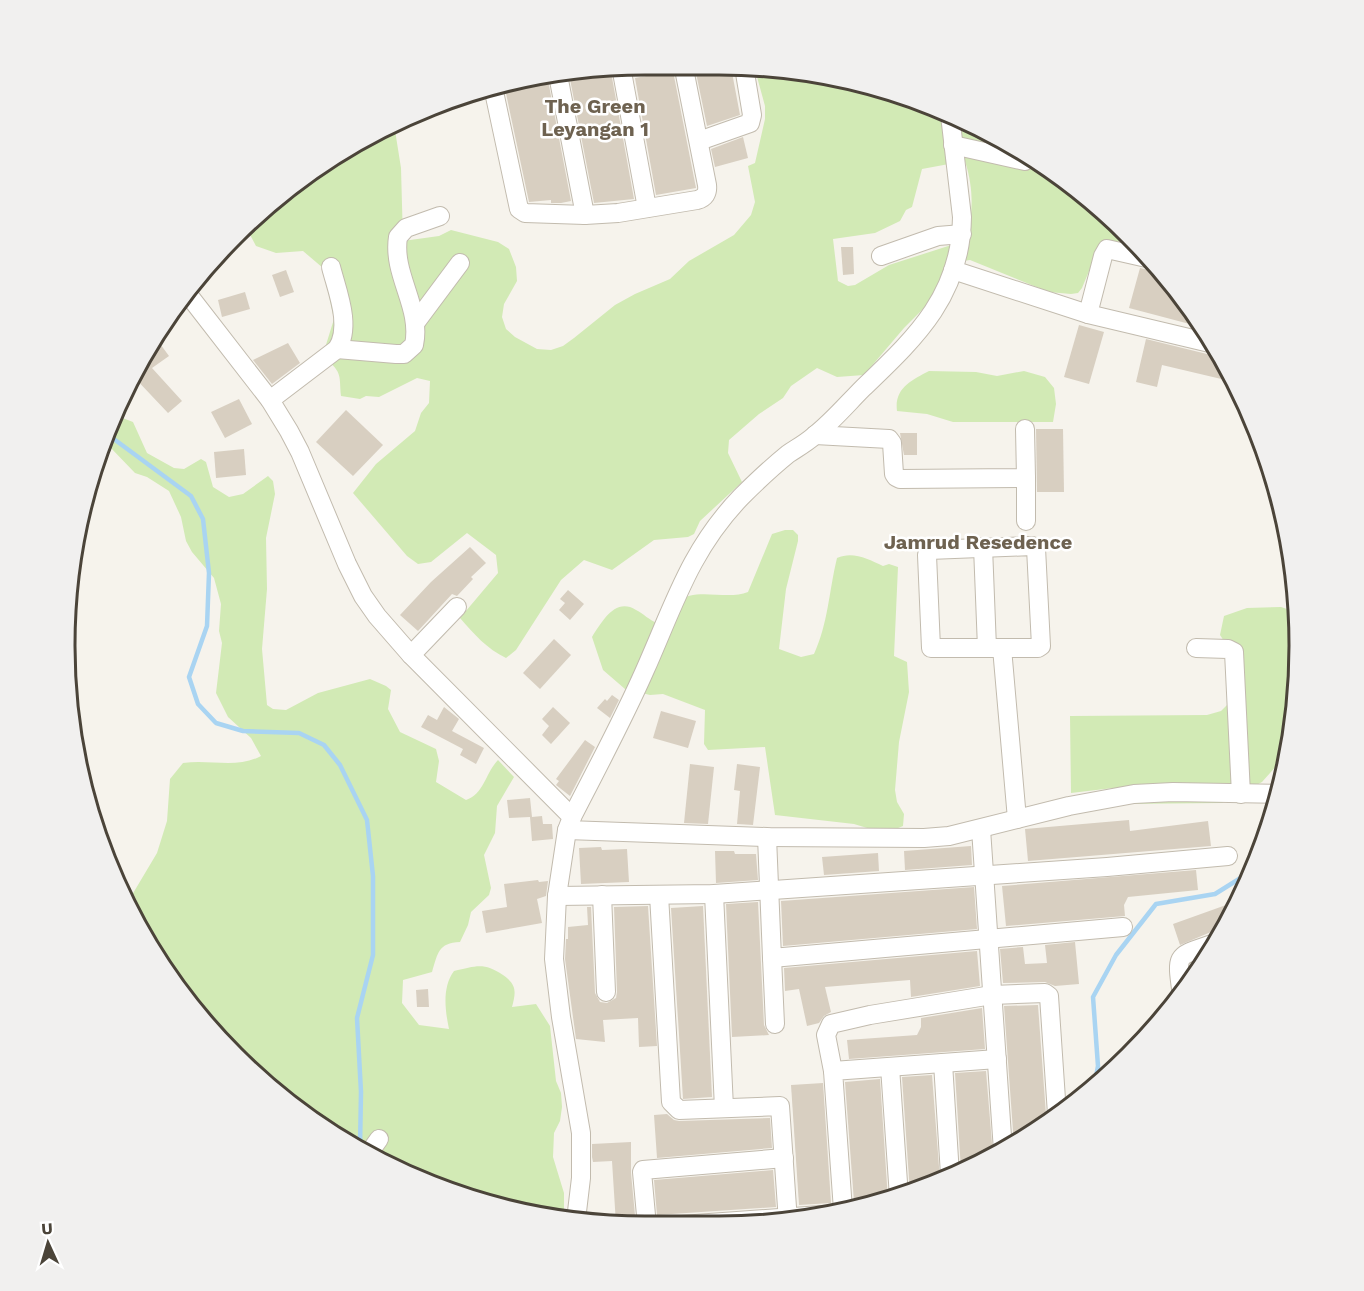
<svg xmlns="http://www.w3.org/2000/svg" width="1364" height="1291" font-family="'Work Sans',sans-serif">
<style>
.green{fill:#d2eab5;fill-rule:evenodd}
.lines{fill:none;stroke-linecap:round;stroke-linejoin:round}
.stream{stroke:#a9d4f2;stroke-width:4.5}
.building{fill:#d8cfc1}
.minor-casing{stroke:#c2bbae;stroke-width:20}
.minor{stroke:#fff;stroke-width:18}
.labels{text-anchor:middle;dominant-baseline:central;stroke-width:5;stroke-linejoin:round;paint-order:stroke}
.neighbourhood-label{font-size:20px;font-weight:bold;fill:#6e6250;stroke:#fff}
.rim{fill:none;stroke:#4b4439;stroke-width:3}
</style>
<rect width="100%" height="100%" fill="#f6f3ec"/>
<g class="green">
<path d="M754,66L869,84L976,125L1072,185L1137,246L1125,241L1107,243L1094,259L1082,288L1078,293L1071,294L1049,292L970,260L950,263L940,287L923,309L904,328L864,375L837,377L817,368L791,386L783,398L759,414L729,440L728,453L742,482L700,521L694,534L688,537L654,540L612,570L584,560L561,580L516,650L506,658C487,649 474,634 460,618L498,573L496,555L467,533L431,562L418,564L407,556L353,493L376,464L415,431L421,413L429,403L430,381L417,378L379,397L366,396L360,399L341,396C339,377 343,373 326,359L325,348L334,319L323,268L303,251L276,253L256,246L247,229L322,163L394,124L401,168L403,241L439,236L451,230L498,242L509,249L516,267L517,281L504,304L502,317L506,329L515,337L537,349L551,350L563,346L574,338L615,305L635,294L670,279L689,261L734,235L751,215L755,202L748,166L755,163L765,119V106ZM965,161C974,190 973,211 967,240L889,265L855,285L848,286L838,281L833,239L875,233L900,221L906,210L912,207L922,169Z"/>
<path d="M929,371L976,372L997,376L1024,371L1045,377L1054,388L1056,404L1053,422H953L927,414L897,411C894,388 912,380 929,371Z"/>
<path d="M114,417H120L133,422L147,453L174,468L184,469L201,459L206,462L213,487L229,497L243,494L268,476L273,481L275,494L266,538L267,589L262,649L267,705L273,709L286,710L318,693L370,679L386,686L391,690L388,709L400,732L436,749L439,761L436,782L466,800C484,794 486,772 498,760L514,777L497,806L495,833L484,855L491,888L489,895L471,912L468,925L460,942C438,943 438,953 432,972L403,980L402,1003L419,1025L449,1029C445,1010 442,987 454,971C476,966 484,962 503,975C517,985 516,992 512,1007L536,1004L550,1026L556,1081L561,1093L562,1107L560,1121L554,1133L553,1157L564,1193V1219L532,1215L423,1182L322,1128L209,1029L143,936L129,900L157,853L167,821L170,779L183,763C210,759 237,769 261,756L251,738L228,717L216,693L222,643L219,631L221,604L214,578L192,552L186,541L181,517L169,491L147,477L135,473L109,446V429Z"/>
<path d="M785,530H793L798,535V541L786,589L779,649L801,657L814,654C828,624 829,591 837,558C853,551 868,559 883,566L889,564L898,567L894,656L907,662L909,692L899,742L895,790L897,802L904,814L903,826L891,831H877L854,824L775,815L765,747L708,750L704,744L705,710L663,694L650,695L625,689L603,670L592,637C602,622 615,597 636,610C644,614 649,620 657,623C663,616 669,608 677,602C696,586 726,601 748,592L772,534Z"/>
<path d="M1281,607L1296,612L1298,684L1286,755L1262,782L1222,803L1121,804L1113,788L1071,793L1070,716L1207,715L1221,711L1230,702L1234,656L1220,635L1224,616L1247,608Z"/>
</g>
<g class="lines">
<g class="stream">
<path d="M107,434L191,496L203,519L209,573L207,626L189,677L198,704L216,723L243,731L299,733L324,745L340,765L367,820L373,876V955L357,1018L361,1092L360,1148"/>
<path d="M1094,1088L1098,1066L1093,997L1116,955L1156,904L1215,894L1247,874L1264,837"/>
</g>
</g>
<g class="building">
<path d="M731,67L740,115L707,126L695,68Z"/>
<path d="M673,71L696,188L656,195L635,78Z"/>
<path d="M611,72L634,199L594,203L569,74Z"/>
<path d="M547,75L571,201L561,203H551V200L529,202L504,84L532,76Z"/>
<path d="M743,137L748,158L715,167L711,149Z"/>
<path d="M841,247H853L854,274L843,275Z"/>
<path d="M1140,268L1149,270L1160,268L1201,327L1129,308Z"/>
<path d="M286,270L294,292L280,297L272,275Z"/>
<path d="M245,292L250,309L222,317L218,300Z"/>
<path d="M1079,325L1104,332L1089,384L1064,377Z"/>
<path d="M155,337L169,356L152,368L182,401L168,413L133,376L142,355Z"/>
<path d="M1146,339L1211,355H1221L1234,382L1162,365L1157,387L1136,382Z"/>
<path d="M288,343L300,363L272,384L253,360Z"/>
<path d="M239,399L252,424L225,438L211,412Z"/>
<path d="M346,410L383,445L353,476L316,442Z"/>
<path d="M1036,429H1063L1064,492H1037Z"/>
<path d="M900,433H917V455H904Z"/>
<path d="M244,449L246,475L216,478L214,452Z"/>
<path d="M470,547L486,563L471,577L473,579L457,596L452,594L418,631L400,615L431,582Z"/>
<path d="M568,590L584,604L570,620L559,610L565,603L560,599Z"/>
<path d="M554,639L571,655L540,689L523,673Z"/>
<path d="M612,695L619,700L610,718L597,708L605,699L607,701Z"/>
<path d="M444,707L459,719L452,731L484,748L476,764L460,755L463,749L421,727L428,715L437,720Z"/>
<path d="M553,707L570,723L551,744L542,735L549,726L542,719Z"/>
<path d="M661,711L696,721L688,748L653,738Z"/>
<path d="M585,740L595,747L570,796L556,785L559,781L556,779Z"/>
<path d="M690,764L714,767L708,824L684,823Z"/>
<path d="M737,764L760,767L753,825L737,824L740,791L734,790Z"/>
<path d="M530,798L532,817L542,816L543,824H552L553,839L532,841L530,817L509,818L507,800Z"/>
<path d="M1129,820L1130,831L1208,821L1211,846L1028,861L1025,829Z"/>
<path d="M971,846L972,865L905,870L904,851Z"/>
<path d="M601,847L602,850L627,849L629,882L581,884L579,848Z"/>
<path d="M715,851H734L735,854H756L758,880L716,883Z"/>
<path d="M878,853L879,871L824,875L822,857Z"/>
<path d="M1196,870L1198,890L1128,897L1124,905L1125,916L1006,926L1002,886Z"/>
<path d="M538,880L539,882L548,881L546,896L537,899L542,923L486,933L482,911L507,907L504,884Z"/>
<path d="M974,887L977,929L783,946L781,901Z"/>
<path d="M1240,900L1220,933L1211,932L1180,945L1173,924Z"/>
<path d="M758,902L764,1025L769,1035L732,1037L726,904Z"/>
<path d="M648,906L657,1046L639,1047L638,1018L603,1020L605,1042L576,1039L565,959L566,939H568V927L588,925L587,907H591L595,993L600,1002L607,1003L616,998L617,992L614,907Z"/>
<path d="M703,906L712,1097L683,1099L671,908Z"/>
<path d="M1075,942L1079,984L1055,986L1045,982L1003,983L1000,949L1023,947L1025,964L1047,963L1045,945Z"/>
<path d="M977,951L980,986L911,997L910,980L825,987L831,1012L824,1016L819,1023L807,1026L799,989L785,991L784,968Z"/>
<path d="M428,989L429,1007H417L416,990Z"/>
<path d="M1038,1005L1046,1115L1048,1121L1014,1145L1004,1006Z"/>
<path d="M982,1008L985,1049L849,1059L847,1040L917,1035L921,1027V1018Z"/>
<path d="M986,1071L993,1156L961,1170L955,1073Z"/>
<path d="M932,1075L940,1180L910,1193L902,1077Z"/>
<path d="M880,1079L888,1200L855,1204L854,1202L845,1082Z"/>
<path d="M823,1083L831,1203L799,1205L791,1085Z"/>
<path d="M667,1114L674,1120L679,1121L770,1118L772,1148L657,1158L654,1115Z"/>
<path d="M631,1142V1173L636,1226L616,1224L612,1161L593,1162L592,1157V1144Z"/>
<path d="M773,1170L776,1207L657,1215L654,1180Z"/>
</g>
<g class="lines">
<g class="minor-casing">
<g id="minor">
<path d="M622,72L647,208"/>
<path d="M558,75L585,215"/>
<path d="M493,87L519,209L525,213L585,215L618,213L697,200C705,198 708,193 707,185L684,69"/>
<path d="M699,141L750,123L752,115L745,73L747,70L760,66"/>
<path d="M953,145L1025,161"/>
<path d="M881,256L938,236L962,234"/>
<path d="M953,270L1088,314L1214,344"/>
<path d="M187,293L270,400L289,431L300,452L347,564L363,596L377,616L411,655L572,817L567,830L557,896L554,959L561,1017L581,1133V1178L576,1220"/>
<path d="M1088,314L1103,256L1107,249L1151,259"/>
<path d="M416,322L460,263"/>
<path d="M337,349L396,354H404L414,345C422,307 392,275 398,237L406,228L440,216"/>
<path d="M270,400L337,349C352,326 337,291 331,267"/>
<path d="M815,435L889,439L892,443L894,474L896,477L900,479L1026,478L1025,429"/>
<path d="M1026,478V521"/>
<path d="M983,547L987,648"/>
<path d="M1002,648H1038L1041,646L1036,548L1032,546L929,550L927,555L931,648H1002L1017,819"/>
<path d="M1196,648L1228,649L1234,652L1241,794"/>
<path d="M411,655L457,607"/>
<path d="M572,817C597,768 623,720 645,670C674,605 690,550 741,497C756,482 772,467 788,454C797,448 806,443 814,436C832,422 847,404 863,388C915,338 961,296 962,217L950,115"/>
<path d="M981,829L1003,1151"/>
<path d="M567,830L767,837L924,838L949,836L1069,806L1134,794L1173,792L1280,794"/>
<path d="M767,837L772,958L1123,927"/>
<path d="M714,894L724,1108"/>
<path d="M602,895L606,992"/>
<path d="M659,895L671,1102L679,1110L780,1106L788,1222"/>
<path d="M557,896L714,894L1107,867L1228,856"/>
<path d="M772,958L775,1024"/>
<path d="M1182,996C1176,952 1175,957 1215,943"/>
<path d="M943,1063L950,1175"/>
<path d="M890,1067L899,1197"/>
<path d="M833,1071L826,1035L831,1024L870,1015L992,995L1045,993L1049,996L1057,1114"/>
<path d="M369,1153L379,1139"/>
<path d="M843,1210L833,1071L997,1059"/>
<path d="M647,1226L642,1172L643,1170L784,1158"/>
<path d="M668,1226L821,1215"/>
</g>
</g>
<use href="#minor" class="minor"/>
</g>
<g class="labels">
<g class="neighbourhood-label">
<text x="595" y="106">The Green<tspan x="595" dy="23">Leyangan 1</tspan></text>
<text x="978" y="542">Jamrud Resedence</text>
</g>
</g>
<path d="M0 0H1364V1291H0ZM645 75H719A570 570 0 0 1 1289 645V646A570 570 0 0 1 719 1216H645A570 570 0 0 1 75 646V645A570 570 0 0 1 645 75Z" fill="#f1f0ef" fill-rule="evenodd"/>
<path class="rim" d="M645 75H719A570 570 0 0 1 1289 645V646A570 570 0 0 1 719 1216H645A570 570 0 0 1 75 646V645A570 570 0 0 1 645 75Z"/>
<g transform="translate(48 1243) rotate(356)" stroke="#ffffff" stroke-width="4.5" paint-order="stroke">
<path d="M0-4.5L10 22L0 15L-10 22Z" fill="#4b4439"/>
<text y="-9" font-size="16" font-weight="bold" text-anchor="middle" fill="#4b4439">U</text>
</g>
</svg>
